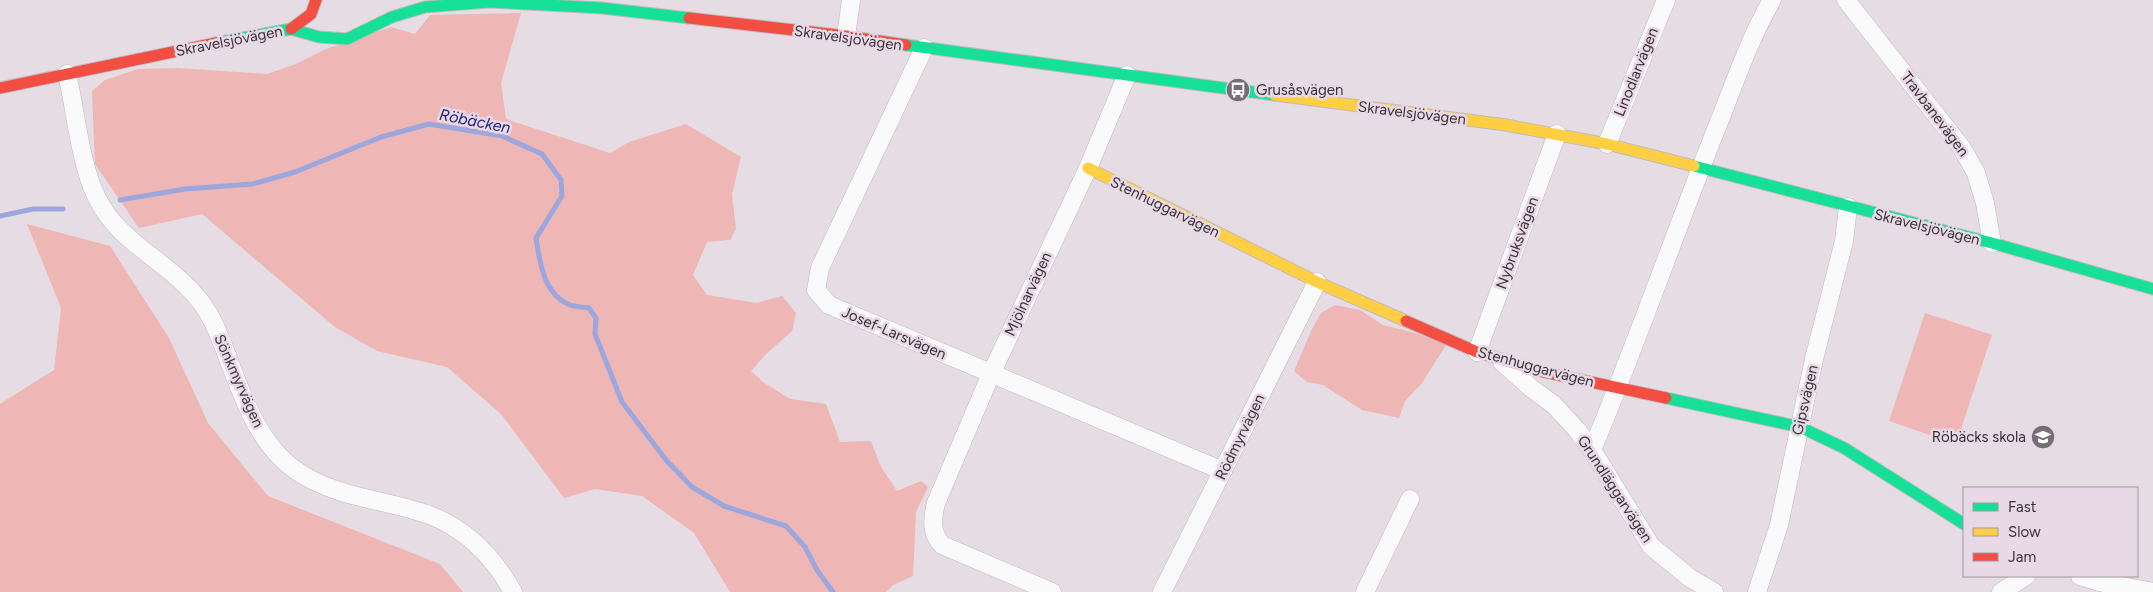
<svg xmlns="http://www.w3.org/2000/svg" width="2153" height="592" font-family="Figtree,sans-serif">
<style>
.green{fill:#eeb6b4}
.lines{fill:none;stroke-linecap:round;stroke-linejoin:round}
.stream{stroke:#9ca7de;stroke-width:5}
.street-casing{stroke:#c1babf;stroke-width:19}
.fast-casing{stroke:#c1babf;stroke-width:13}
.slow-casing{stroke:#c1babf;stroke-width:13}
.jam-casing{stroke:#c1babf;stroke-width:13}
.street{stroke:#fbfafb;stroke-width:18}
.fast{stroke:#16e098;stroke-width:11}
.slow{stroke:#ffcf43;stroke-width:11}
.jam{stroke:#f24e42;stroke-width:11}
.labels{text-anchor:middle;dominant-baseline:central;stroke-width:5;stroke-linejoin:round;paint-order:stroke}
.street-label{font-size:15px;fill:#383238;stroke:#e9d9e7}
.poi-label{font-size:15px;fill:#383238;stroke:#e9d9e7;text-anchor:start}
.water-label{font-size:16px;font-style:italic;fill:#1e227a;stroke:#e9d9e7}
</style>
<rect width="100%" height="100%" fill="#e6dce4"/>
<g class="green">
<path d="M521,13L501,83L506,119L610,153L629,142L686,124L741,157L732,194L736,229L730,240L707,242L693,275L707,295L757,303L782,296L796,313L792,331L765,355L751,371L763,382L790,399L826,404L840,442L871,441L881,467L897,491L921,481L928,487L916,512L913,576L893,585L886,592H730L694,533L642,496L595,489L564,498L501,414L447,367L377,351L335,327L202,214L139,228L95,164L92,91L105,80L138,69L178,68L267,74L296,64L326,49L391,27L415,34L430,15Z"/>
<path d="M27,224L110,246L169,338L208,423L268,496L440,564L463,592H0V404L54,370L61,308Z"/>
<path d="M1335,305L1360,310L1383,325L1415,333L1446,345L1422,383L1405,401L1399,418L1362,410L1323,385L1307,382L1294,371L1312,329L1321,313Z"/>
<path d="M1925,313L1992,335L1956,444L1889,421Z"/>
</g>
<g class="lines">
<g class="stream">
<path d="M120,200L185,189L253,184L295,172L381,137L429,124L502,136L542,154L561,180L562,196L536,238C540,262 543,294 570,305C575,307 583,307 589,308L596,318L595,334L622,402L666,460L692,487L724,506L786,526L805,547L817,570L833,592"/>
<path d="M0,216L33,209H63"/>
</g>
<g class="street-casing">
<g id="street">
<path d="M1846,0L1962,148L1976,173L1985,203L1992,243"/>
<path d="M846,36L851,0"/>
<path d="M924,48L820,268L816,290L829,305L1223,471"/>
<path d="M67,74C76,112 80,164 97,198C121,247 176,264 205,308C213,319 218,333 223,345C241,391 257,448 303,475C343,499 389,500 432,516C469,531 494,558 513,592"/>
<path d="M1607,144L1666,0"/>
<path d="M1477,352L1557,134"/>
<path d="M1502,362L1531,388L1554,405L1577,430L1592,450L1651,546L1690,578L1714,592"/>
<path d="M1592,450C1636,345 1673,238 1715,132C1733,88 1748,41 1772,0"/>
<path d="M2080,576L2099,582L2153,592"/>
<path d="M1052,592L942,545C931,533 932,519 936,503L991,374L1088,168L1127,75"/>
<path d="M1162,592L1317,282"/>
<path d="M1365,592L1410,499"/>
<path d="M1757,592L1779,525L1814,359L1844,241L1848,207"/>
<path d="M2001,592L2026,576"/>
</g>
</g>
<g class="fast-casing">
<g id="fast">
<path d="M216,43L291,29L319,37L347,39L392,17L425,7L489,2L602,8L689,18"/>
<path d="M906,45L1275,95"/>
<path d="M1694,166L1992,243L2153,289"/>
<path d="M1666,398L1800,427L1844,448L1964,524"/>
</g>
</g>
<g class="slow-casing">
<g id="slow">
<path d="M1275,95L1506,125L1607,144L1694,166"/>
<path d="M1088,168L1317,282L1406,321"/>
</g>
</g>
<g class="jam-casing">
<g id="jam">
<path d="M689,18L846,36L906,45"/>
<path d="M291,29L311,14L316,0"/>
<path d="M0,88L216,43"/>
<path d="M1406,321L1477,352L1544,372L1666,398"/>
</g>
</g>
<use href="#street" class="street"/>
<use href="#fast" class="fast"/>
<use href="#slow" class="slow"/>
<use href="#jam" class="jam"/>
</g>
<defs>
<g id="bus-disc" transform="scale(1.25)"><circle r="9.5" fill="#756e74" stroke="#e9d9e7"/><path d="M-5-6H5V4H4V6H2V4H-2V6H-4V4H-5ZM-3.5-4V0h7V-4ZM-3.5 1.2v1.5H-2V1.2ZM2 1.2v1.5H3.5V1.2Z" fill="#fff"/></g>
<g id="school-disc" transform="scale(1.25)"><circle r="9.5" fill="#756e74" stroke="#e9d9e7"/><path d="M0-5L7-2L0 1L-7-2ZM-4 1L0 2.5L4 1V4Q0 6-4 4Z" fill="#fff"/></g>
</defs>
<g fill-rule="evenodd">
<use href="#bus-disc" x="1238" y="90"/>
<use href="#school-disc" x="2043" y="437"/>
</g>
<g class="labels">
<g class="street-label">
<text transform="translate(848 38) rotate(8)">Skravelsjövägen</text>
<text transform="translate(229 41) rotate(-11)">Skravelsjövägen</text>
<text transform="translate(1636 72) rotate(-68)">Linodlarvägen</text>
<text transform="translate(1412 113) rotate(7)">Skravelsjövägen</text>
<text transform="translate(1935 114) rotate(53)">Travbanevägen</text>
<text transform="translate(1165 207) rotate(26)">Stenhuggarvägen</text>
<text transform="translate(1927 227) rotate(14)">Skravelsjövägen</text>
<text transform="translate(1517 243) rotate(-70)">Nybruksvägen</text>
<text transform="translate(1028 294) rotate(-65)">Mjölnarvägen</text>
<text transform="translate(894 333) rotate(23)">Josef-Larsvägen</text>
<text transform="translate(1536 367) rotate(15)">Stenhuggarvägen</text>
<text transform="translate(239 381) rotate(66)">Sönkmyrvägen</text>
<text transform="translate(1805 400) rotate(-77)">Gipsvägen</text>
<text transform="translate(1240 437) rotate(-64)">Rödmyrvägen</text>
<text transform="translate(1615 489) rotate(57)">Grundläggarvägen</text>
</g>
<g class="poi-label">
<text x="1256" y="90">Grusåsvägen</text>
<text x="2026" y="437" text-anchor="end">Röbäcks skola</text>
</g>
<g class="water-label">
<text transform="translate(475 121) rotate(11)">Röbäcken</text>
</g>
</g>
<rect x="1963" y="487" width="175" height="90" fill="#e9d9e7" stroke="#a296a1"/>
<rect x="1973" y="503" width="25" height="8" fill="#16e098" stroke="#a296a1"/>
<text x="2008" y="512" font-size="15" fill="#383238">Fast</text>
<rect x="1973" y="528" width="25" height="8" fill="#ffcf43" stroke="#a296a1"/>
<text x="2008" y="537" font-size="15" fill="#383238">Slow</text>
<rect x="1973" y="553" width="25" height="8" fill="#f24e42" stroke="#a296a1"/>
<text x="2008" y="562" font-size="15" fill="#383238">Jam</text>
</svg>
